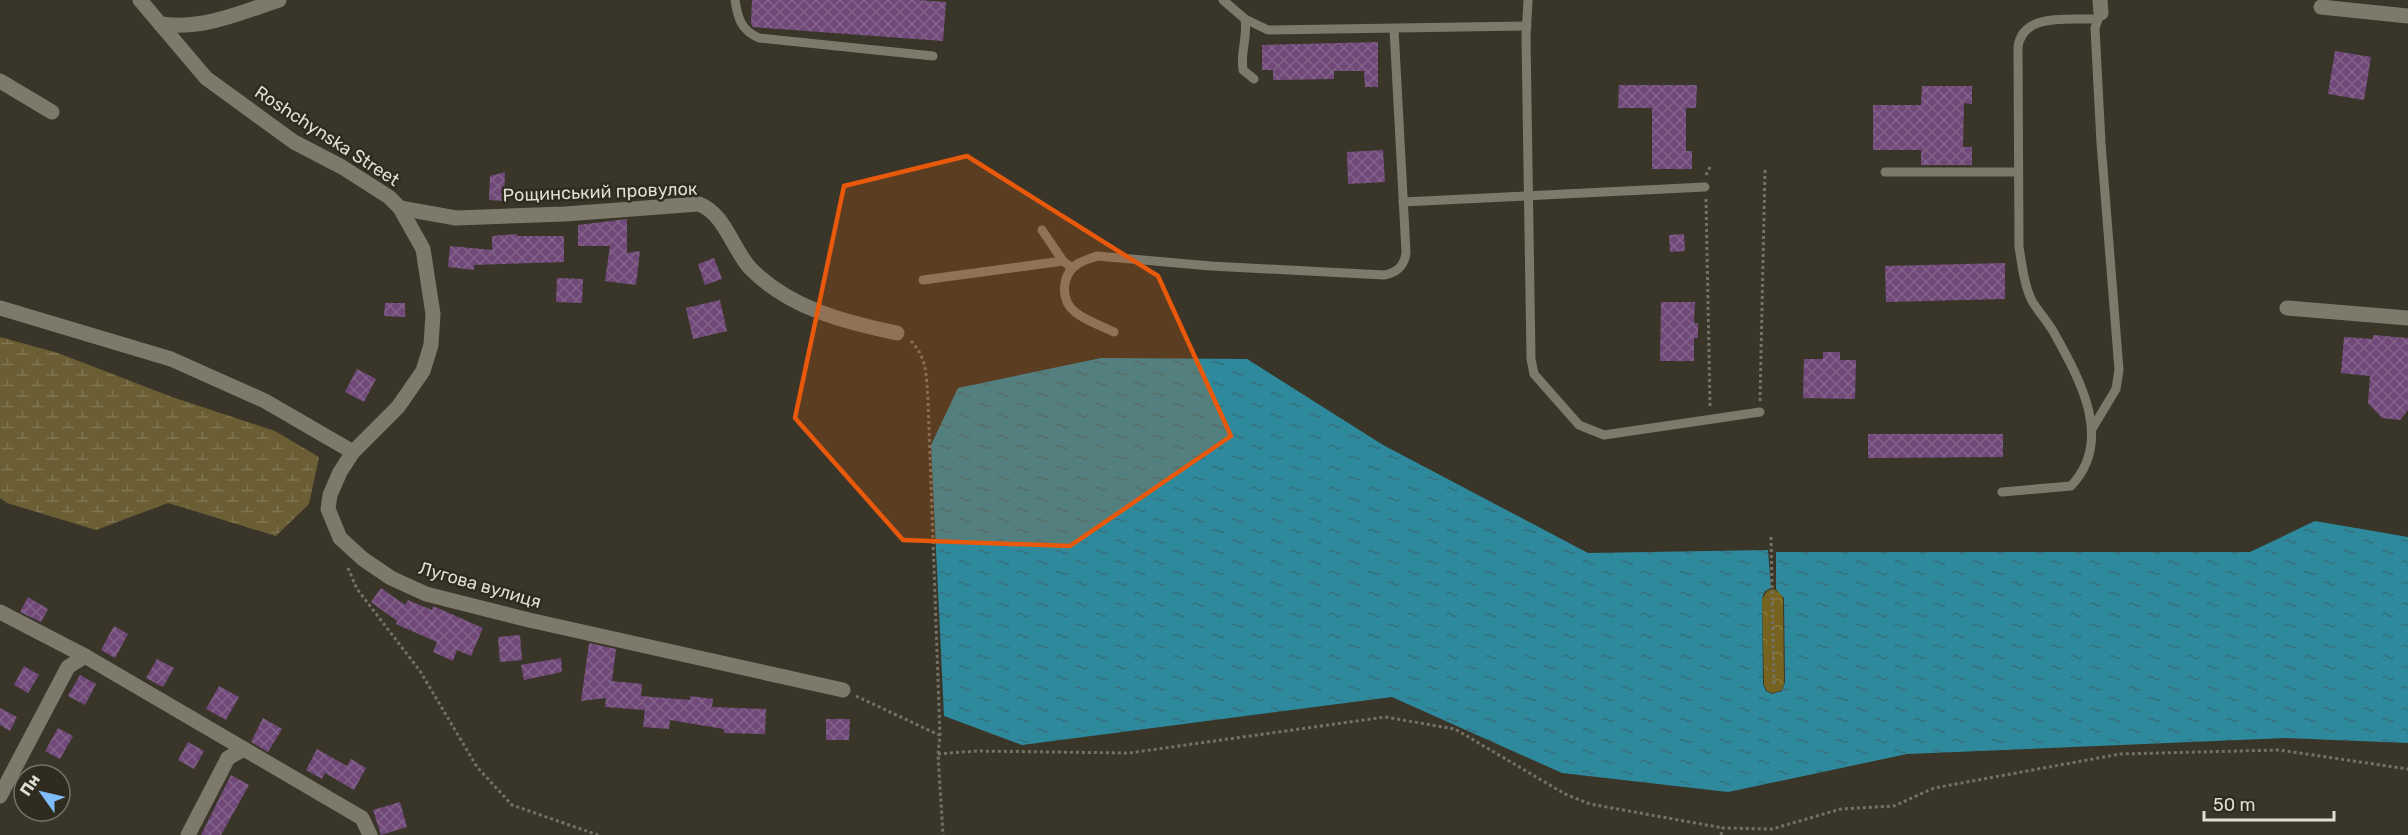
<svg xmlns="http://www.w3.org/2000/svg" width="2408" height="835" font-family="Rubik,sans-serif">
<style>
.forest{fill:url(#forest-crowns)}
.wetland{fill:url(#wetland-marsh)}
.water{fill:url(#water-ripples)}
.building{fill:url(#building-cross-hatch)}
.lines{fill:none;stroke-linecap:round;stroke-linejoin:round}
.path{stroke:#747266;stroke-width:3;stroke-dasharray:3 3;stroke-linecap:butt}
.service{stroke:#7d796b;stroke-width:9}
.minor{stroke:#7d796b;stroke-width:15}
.marked{fill:#e8590c;fill-opacity:0.2;stroke:#e8590c;stroke-width:4.5;stroke-linejoin:round}
.labels{text-anchor:middle;dominant-baseline:central;stroke-width:5;stroke-linejoin:round;paint-order:stroke}
.street-label{font-size:18px;fill:#dfddd5;stroke:#2f2b1f}
</style>
<defs>
<pattern id="forest-crowns" width="20" height="18" patternUnits="userSpaceOnUse" patternTransform="scale(1.5)"><rect width="20" height="18" fill="#75631f"/><path d="M2 6a3 3 0 1 1 6 0M12 15a3 3 0 1 1 6 0" fill="none" stroke="#88793f"/></pattern>
<pattern id="wetland-marsh" width="20" height="14" patternUnits="userSpaceOnUse" patternTransform="scale(1.5)"><rect width="20" height="14" fill="#6b5e35"/><path d="M1 5h8M5 5V1M11 12h8M15 12V8" fill="none" stroke="#807551"/></pattern>
<pattern id="water-ripples" width="26" height="14" patternUnits="userSpaceOnUse" patternTransform="scale(1.5)"><rect width="26" height="14" fill="#2f899d"/><path d="M2 4q2-2 4 0t4 0M15 11q2-2 4 0t4 0" fill="none" stroke="#36707c"/></pattern>
<pattern id="building-cross-hatch" width="8" height="8" patternUnits="userSpaceOnUse" patternTransform="scale(1.5)"><rect width="8" height="8" fill="#704979"/><path d="M0 0l8 8M0 8l8-8" fill="none" stroke="#84638b"/></pattern>
</defs>
<rect width="100%" height="100%" fill="#393629"/>
<path class="forest" d="M1773,589L1781,593L1783,598L1784,684L1782,690L1773,693L1767,691L1764,685L1762,599L1767,591Z"/>
<path class="wetland" d="M0,337L58,353L172,397L275,431L319,457L309,504L276,536L168,503L96,530L7,503L0,498Z"/>
<path class="water" d="M1101,358L1247,359L1383,445L1588,553L1768,550L1771,588L1765,591L1762,598L1763,684L1766,691L1772,694L1782,691L1785,682L1784,598L1776,589V552H2250L2315,521L2408,537V743L2286,738L1907,754L1728,792L1562,773L1392,697L1022,745L944,716L931,445L958,388Z"/>
<g class="building">
<path d="M752,0H919L946,2L943,41L753,27L751,24Z"/>
<path d="M1378,42V87H1365L1364,71H1334V79L1273,80V70H1262V45Z"/>
<path d="M2335,51L2371,57L2364,100L2328,94Z"/>
<path d="M1619,85H1697L1696,108H1686V151H1692V169H1652V108H1618Z"/>
<path d="M1922,86H1972V104L1964,103L1963,147H1972V165H1921V150H1873V105H1921Z"/>
<path d="M1383,150L1385,182L1348,184L1347,152Z"/>
<path d="M505,172L504,201L489,200L490,176Z"/>
<path d="M627,219V253L640,251L636,285L605,281L610,246H578V225Z"/>
<path d="M517,234V236H564V262L474,265V270L448,267L450,246L492,250V236Z"/>
<path d="M1684,234L1685,251L1670,252L1669,235Z"/>
<path d="M714,258L722,279L705,285L698,264Z"/>
<path d="M2005,263V299L1886,302L1885,266Z"/>
<path d="M557,278L583,279L582,303L556,302Z"/>
<path d="M720,300L727,331L693,339L686,308Z"/>
<path d="M1661,302H1695L1694,323H1698V338H1694V361H1660Z"/>
<path d="M385,303H405V317L384,316Z"/>
<path d="M2373,335L2408,338V410L2400,420L2382,418L2368,403L2370,376L2341,373L2344,337L2373,339Z"/>
<path d="M1823,352H1840V360H1856L1855,399L1803,398L1804,359H1823Z"/>
<path d="M357,369L376,379L364,402L345,392Z"/>
<path d="M1868,434H2003V457L1868,458Z"/>
<path d="M381,588L405,605L408,600L432,610L433,606L483,628L471,656L457,650L453,661L433,652L437,642L396,624L397,621L371,602Z"/>
<path d="M28,597L48,609L41,622L20,612Z"/>
<path d="M114,626L128,634L115,658L101,650Z"/>
<path d="M520,635L522,660L500,662L498,637Z"/>
<path d="M589,643L616,649L612,681L642,684L641,696L690,700V696L713,699L712,707L766,709L765,734L724,733V729L670,720L669,729L643,727L645,710L605,707L606,698L581,701Z"/>
<path d="M561,658L562,672L524,680L521,665Z"/>
<path d="M157,659L174,668L163,687L146,678Z"/>
<path d="M24,666L39,675L28,693L14,685Z"/>
<path d="M80,675L96,684L85,705L68,696Z"/>
<path d="M219,686L239,697L226,720L206,709Z"/>
<path d="M0,708L17,717L10,731L0,725Z"/>
<path d="M263,718L282,729L268,752L251,742Z"/>
<path d="M826,719H850L849,740H826Z"/>
<path d="M58,728L73,736L60,759L45,751Z"/>
<path d="M188,742L204,751L194,769L178,760Z"/>
<path d="M317,749L347,766L351,759L366,768L354,790L325,773L322,779L306,770Z"/>
<path d="M231,775L249,785L221,835H201Z"/>
<path d="M400,802L407,827L381,835L373,810Z"/>
</g>
<g class="lines">
<g class="path">
<path d="M1706,175L1711,165"/>
<path d="M1706,199L1710,406"/>
<path d="M911,341C928,359 926,377 928,400L940,735L938,754L943,835"/>
<path d="M1760,401L1765,169"/>
<path d="M1771,537L1774,686"/>
<path d="M348,568L357,589L420,671L477,767L512,805L598,835"/>
<path d="M856,696L939,735"/>
<path d="M938,754L976,751L1129,753L1385,717L1455,729L1565,794L1590,804L1723,828"/>
<path d="M1721,835L1723,828L1772,829L1841,809L1894,806L1934,788L2120,754L2279,750L2408,769"/>
</g>
<g class="service">
<path d="M735,0C738,19 741,30 759,38L933,56"/>
<path d="M1223,0L1245,19L1268,30L1527,26"/>
<path d="M1528,0L1526,37L1531,359L1534,374L1579,425L1604,435L1760,412"/>
<path d="M1245,19C1248,37 1240,52 1243,70L1254,79"/>
<path d="M1885,172H2018"/>
<path d="M1403,202L1705,187"/>
<path d="M1042,230L1063,261"/>
<path d="M923,280L1063,261L1072,268"/>
<path d="M1114,332C1102,326 1086,321 1075,312C1059,299 1062,273 1079,263C1085,260 1092,258 1097,256L1211,266L1384,275C1397,273 1405,265 1406,252L1394,29"/>
<path d="M2092,429L2116,389L2119,370L2101,143L2095,28L2100,14"/>
<path d="M2002,492L2071,486C2115,440 2079,378 2053,331C2047,321 2038,311 2032,301C2024,285 2022,265 2019,247L2018,48C2021,12 2070,20 2097,19"/>
</g>
<g class="minor">
<path d="M140,0L206,78L294,142L342,167L389,197L400,208L423,249L433,314L431,345L423,371L398,407L353,452L340,472L330,495L328,509L340,538L363,559L391,578L426,594L529,620L843,690"/>
<path d="M2100,0L2101,13"/>
<path d="M2321,7L2408,16"/>
<path d="M160,24C203,30 239,13 279,0"/>
<path d="M0,81L52,112"/>
<path d="M400,208L456,218L565,214L699,204C725,214 732,248 750,268C789,308 844,322 897,333"/>
<path d="M0,308L171,359L265,401L353,452"/>
<path d="M2287,308L2408,318"/>
<path d="M0,612L85,656"/>
<path d="M0,796L68,667L85,656L244,749"/>
<path d="M188,835L228,758L244,749L362,818L370,835"/>
</g>
</g>
<path class="marked" d="M967,156L1158,276L1231,436L1070,546L903,540L795,418L844,186Z"/>
<g class="labels">
<g class="street-label">
<text transform="translate(327 136) rotate(33)">Roshchynska Street</text>
<text transform="translate(600 192) rotate(-2)">Рощинський провулок</text>
<text transform="translate(480 585) rotate(16)">Лугова вулиця</text>
</g>
</g>
<g transform="translate(42 793) rotate(304)"><circle r="28" fill="#2f2b1f" stroke="#757268" stroke-width="1.5"/>
<path d="M0-4.5L10 22L0 15L-10 22Z" fill="#7fbdfa"/>
<text y="-9" font-size="16" font-weight="bold" text-anchor="middle" fill="#dfddd5">Пн</text>
</g>
<path d="M2204 811v9h130v-9" fill="none" stroke="#dfddd5" stroke-width="3"/>
<text x="2213" y="811" font-size="18" fill="#dfddd5" stroke="#2f2b1f" stroke-width="4.5" paint-order="stroke">50 m</text>
</svg>
